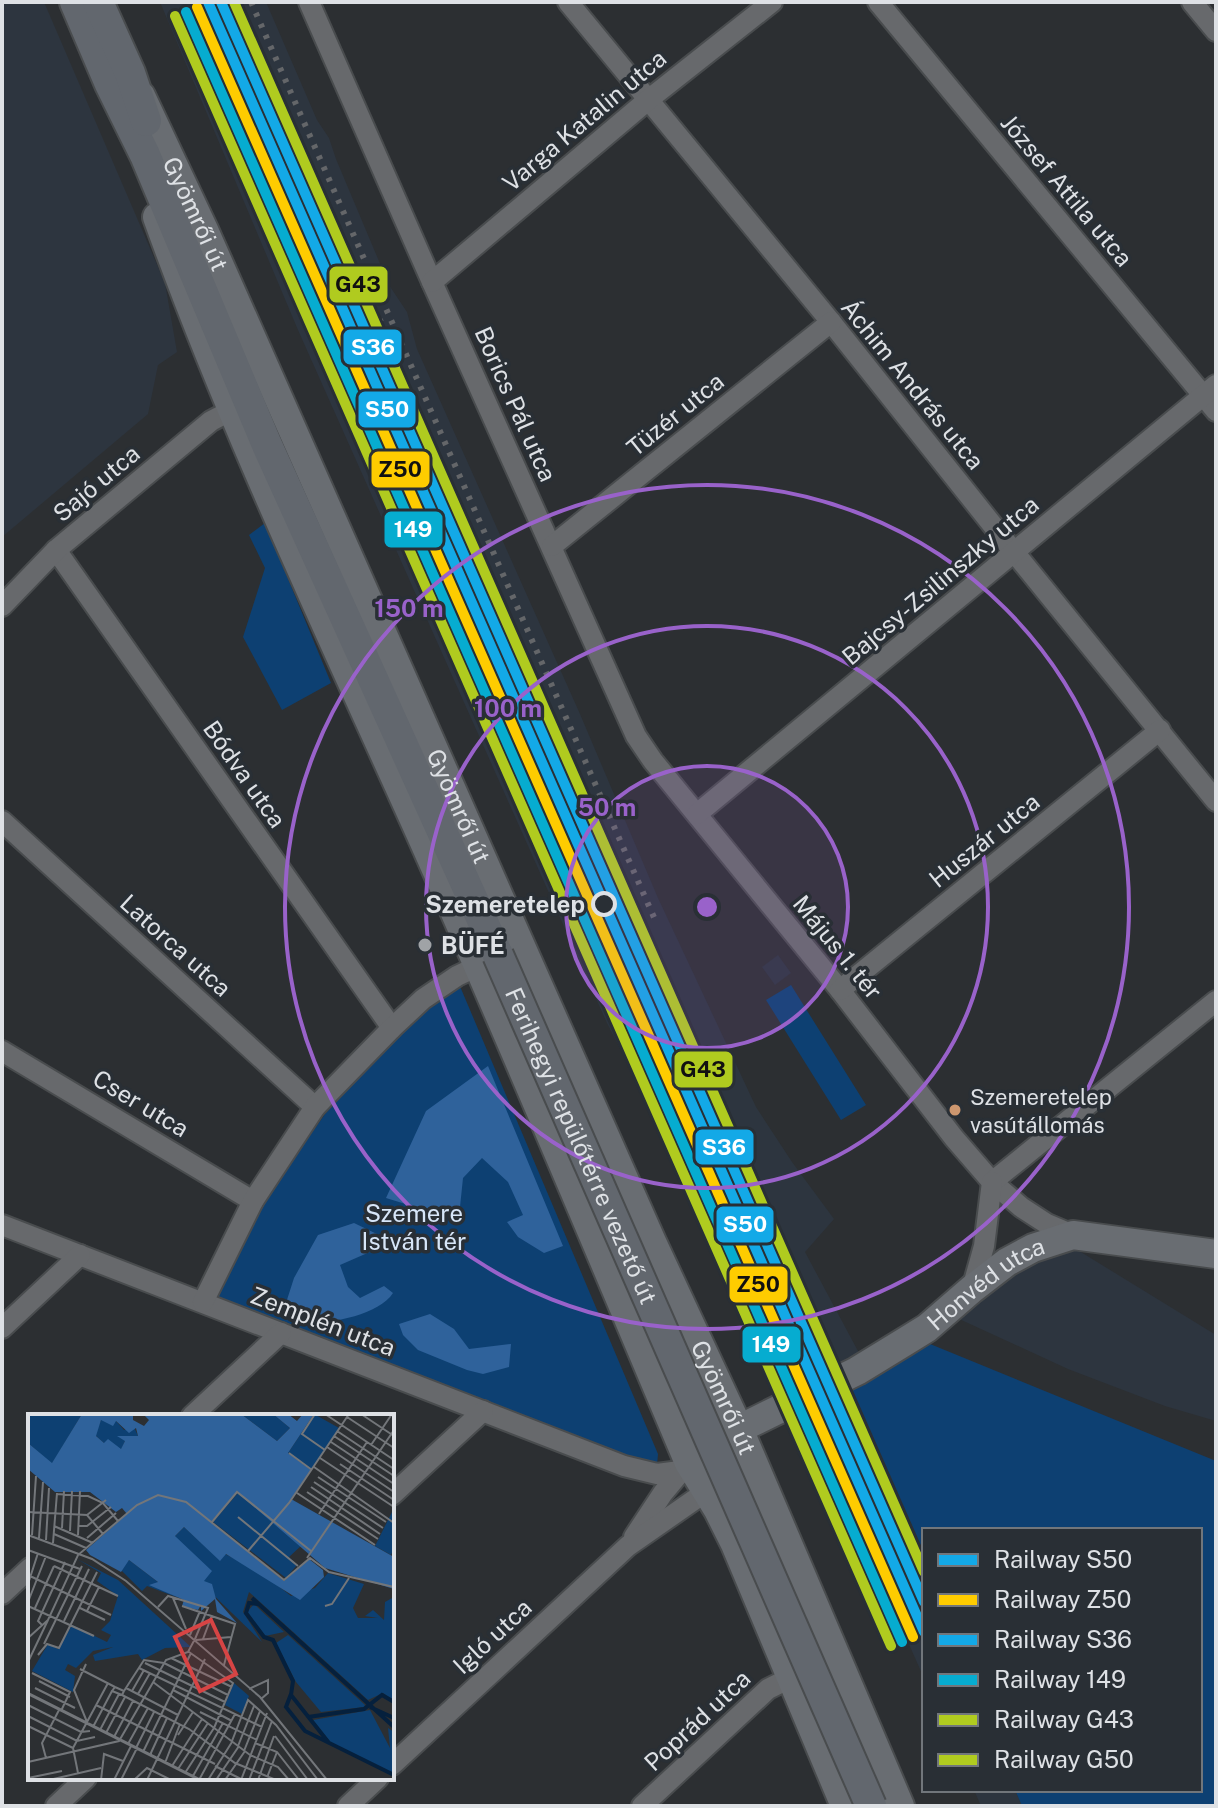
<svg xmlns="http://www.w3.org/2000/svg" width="1218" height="1808" font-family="'Public Sans',sans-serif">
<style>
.built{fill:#2d353f}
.green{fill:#0d4072}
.forest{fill:#2f629b}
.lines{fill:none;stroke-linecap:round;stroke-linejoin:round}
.street-casing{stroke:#494c4e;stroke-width:24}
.secondary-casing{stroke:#494c4e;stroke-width:32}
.primary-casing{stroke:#494c4e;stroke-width:34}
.street{stroke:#67696c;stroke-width:20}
.secondary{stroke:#696d72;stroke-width:28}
.primary{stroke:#62676e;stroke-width:30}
.rail{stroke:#646669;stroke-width:6;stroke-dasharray:4 8;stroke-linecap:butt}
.primary-bridge-casing{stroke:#494c4e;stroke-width:34;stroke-linecap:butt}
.primary-bridge{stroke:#62676e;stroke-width:30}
.rail-1-casing{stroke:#292f35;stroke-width:16}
.rail-2-casing{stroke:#292f35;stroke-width:16}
.rail-3-casing{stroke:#292f35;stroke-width:16}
.rail-4-casing{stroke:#292f35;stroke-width:16}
.rail-5-casing{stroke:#292f35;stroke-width:16}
.rail-6-casing{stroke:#292f35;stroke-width:16}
.rail-1{stroke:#13a9e7;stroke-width:10}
.rail-2{stroke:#fecc00;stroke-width:10}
.rail-3{stroke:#13a9e7;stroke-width:10}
.rail-4{stroke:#06acd0;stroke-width:10}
.rail-5{stroke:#b0cb1f;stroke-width:10}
.rail-6{stroke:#b0cb1f;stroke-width:10}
.ring{fill:none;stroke:#9962ca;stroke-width:4}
.stop-dot{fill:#292f35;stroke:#dee1e5;stroke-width:4}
.poi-dot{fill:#a0a3a6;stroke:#292f35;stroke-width:3}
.bus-dot{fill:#cd976f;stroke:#292f35;stroke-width:3}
.labels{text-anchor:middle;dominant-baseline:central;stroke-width:7;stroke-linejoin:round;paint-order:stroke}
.bus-label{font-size:22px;fill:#dee1e5;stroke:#292f35;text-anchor:start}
.street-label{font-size:24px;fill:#dee1e5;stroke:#292f35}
.stop-label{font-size:24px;font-weight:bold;fill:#dee1e5;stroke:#292f35;text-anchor:end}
.poi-label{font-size:24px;font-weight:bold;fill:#dee1e5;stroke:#292f35;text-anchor:start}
.park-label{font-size:24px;fill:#d7e6f8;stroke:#292f35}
.inset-river{fill:none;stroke:#05203d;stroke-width:4}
.inset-road{fill:none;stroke:#73767a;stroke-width:2}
.view{fill:#d74444;fill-opacity:0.15;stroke:#d74444;stroke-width:4}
.inset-edge{fill:none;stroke:#dee1e5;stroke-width:4}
.centre{fill:#9962ca;stroke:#292f35;stroke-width:4}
.ring-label{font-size:24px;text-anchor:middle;font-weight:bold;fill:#9962ca;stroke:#292f35;stroke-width:7;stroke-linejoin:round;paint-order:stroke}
.line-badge{stroke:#292f35;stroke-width:3}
.badge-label{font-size:22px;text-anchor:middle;font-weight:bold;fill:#fff}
.pale-badge-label{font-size:22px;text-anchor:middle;font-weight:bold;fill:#111}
</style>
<rect width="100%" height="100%" fill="#2c2f32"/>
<g class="built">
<path d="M2,2H44L165,283L177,352L158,365L148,414L2,537Z"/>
<path d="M160,2H266L317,120L329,138L336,159L389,285L407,312L417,349L580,714L658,898L756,1107L792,1162L834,1219L805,1252L866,1366L843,1393L924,1580V1678L804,1409L607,1023L298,330Z"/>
<path d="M778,955L791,973L775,985L762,967Z"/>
<path d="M1071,1246L1216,1335V1421L1165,1406L1068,1369L957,1318L1010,1273Z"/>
<path d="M974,1790H1015L1022,1806H981Z"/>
</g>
<g class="green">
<path d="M265,523L331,683L282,710L243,637L265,568L249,535Z"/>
<path d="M459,984L658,1454L657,1465L642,1462L213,1295L262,1204L325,1114L397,1035Z"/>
<path d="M791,985L866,1105L841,1120L766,1000Z"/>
<path d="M913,1337L1216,1461V1806H1022L1015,1790H1200V1530H924V1580L843,1393Z"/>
</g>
<g class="forest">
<path d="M488,1066L563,1246L544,1253L518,1237L507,1222L523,1215L508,1182L482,1158L463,1178L460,1207L425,1210L386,1198L426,1111Z"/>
<path d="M354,1223L379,1235L372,1251L340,1265L348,1287L360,1298L384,1286L393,1293C379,1315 333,1322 308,1325L285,1306L294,1278L318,1235Z"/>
<path d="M430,1314L454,1329L469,1349L511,1344L509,1367L483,1374L467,1370L418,1350L403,1335L399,1324Z"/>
</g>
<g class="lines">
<g class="street-casing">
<g id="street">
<path d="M309,2L432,282L636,736L653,761L840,990L954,1138L992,1182L1021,1207L1047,1224L1073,1235"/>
<path d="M568,2L831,322L1014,552L1216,801"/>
<path d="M878,2L1216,411"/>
<path d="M1192,2L1216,31"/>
<path d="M432,282L648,100L772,2"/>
<path d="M552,546L831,322"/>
<path d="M56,550L392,1028"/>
<path d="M2,606L56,550L211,421L232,410"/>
<path d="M697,814L1216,385"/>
<path d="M2,821L315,1107"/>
<path d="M840,990L1160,730"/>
<path d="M2,1051L253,1201"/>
<path d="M992,1182L1216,1001"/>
<path d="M2,1225L624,1466L657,1474L680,1471"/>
<path d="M972,1289L984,1246L992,1182"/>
<path d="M203,1302L253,1201L315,1107L392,1028L423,999L457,976L478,966"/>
<path d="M2,1328L80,1255"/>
<path d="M192,1416L281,1333"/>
<path d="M392,1495L483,1411"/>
<path d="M634,1537L663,1493L683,1469"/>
<path d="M2,1594L30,1568"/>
<path d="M392,1765L628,1546L707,1491"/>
<path d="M56,1806L86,1778"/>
<path d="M348,1806L378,1778"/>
<path d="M642,1806L768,1689L790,1678"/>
</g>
</g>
<g class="secondary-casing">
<g id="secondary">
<path id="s1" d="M141,96L204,230L652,1242L739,1429L900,1806"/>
<path d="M157,217C232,426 328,628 419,831C512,1040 600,1252 689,1463L718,1510L735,1544L845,1806"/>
<path id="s2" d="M724,1439L739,1429L857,1371L906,1341L927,1328L972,1289L1007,1262L1033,1248L1073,1235L1216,1254"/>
</g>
</g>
<g class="primary-casing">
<g id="primary">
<path d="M75,2L110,84L145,155L267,445L498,955"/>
<path d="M98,2L130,73L146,121"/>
</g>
</g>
<use href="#street" class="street"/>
<use href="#secondary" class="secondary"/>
<use href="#primary" class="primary"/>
<g class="rail">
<path d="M193,2L449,586"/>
<path d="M238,2L367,297L381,322"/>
<path d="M251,2L656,922"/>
</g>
<g class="primary-bridge-casing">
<g id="primary-bridge">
<path id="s3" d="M498,955L871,1806"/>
</g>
</g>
<use href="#primary-bridge" class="primary-bridge"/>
<g class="rail-1-casing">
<path id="rail-1" d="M208,2L924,1632"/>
</g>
<g class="rail-2-casing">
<path id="rail-2" d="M197,7L913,1637"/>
</g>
<g class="rail-3-casing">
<path id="rail-3" d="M221,2L924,1602"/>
</g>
<g class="rail-4-casing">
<path id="rail-4" d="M186,12L902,1642"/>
</g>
<g class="rail-5-casing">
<path id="rail-5" d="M234,2L924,1572"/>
</g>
<g class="rail-6-casing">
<path id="rail-6" d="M175,16L891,1646"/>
</g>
<use href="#rail-1" class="rail-1"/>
<use href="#rail-2" class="rail-2"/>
<use href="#rail-3" class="rail-3"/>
<use href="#rail-4" class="rail-4"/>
<use href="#rail-5" class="rail-5"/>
<use href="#rail-6" class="rail-6"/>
</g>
<circle cx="707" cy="907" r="141" fill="#9962ca" fill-opacity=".12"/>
<g class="ring">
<circle cx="707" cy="907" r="141"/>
<circle cx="707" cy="907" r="281"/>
<circle cx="707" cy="907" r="422"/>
</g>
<circle class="stop-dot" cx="604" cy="904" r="11"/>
<circle class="poi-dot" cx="425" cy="945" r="8"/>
<circle class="bus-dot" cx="955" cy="1110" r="7"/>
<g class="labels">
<g class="bus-label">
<text x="970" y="1097">Szemeretelep<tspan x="970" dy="28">vasútállomás</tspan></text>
</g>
<g class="street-label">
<text transform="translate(584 120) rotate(-40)">Varga Katalin utca</text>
<text transform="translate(1067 190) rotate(50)">József Attila utca</text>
<text stroke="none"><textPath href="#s1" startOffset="130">Gyömrői út</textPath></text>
<text transform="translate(913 384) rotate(51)">Áchim András utca</text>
<text transform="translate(516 404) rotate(66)">Borics Pál utca</text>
<text transform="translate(675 414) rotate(-39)">Tüzér utca</text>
<text transform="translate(96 483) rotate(-40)">Sajó utca</text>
<text transform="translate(940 580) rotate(-40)">Bajcsy-Zsilinszky utca</text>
<text transform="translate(245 774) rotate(55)">Bódva utca</text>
<text stroke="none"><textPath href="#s1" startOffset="778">Gyömrői út</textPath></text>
<text transform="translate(984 840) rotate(-39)">Huszár utca</text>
<text transform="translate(176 945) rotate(42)">Latorca utca</text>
<text transform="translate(838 947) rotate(51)">Május 1. tér</text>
<text transform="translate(141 1103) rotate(31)">Cser utca</text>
<text stroke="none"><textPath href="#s3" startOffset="208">Ferihegyi repülőtérre vezető út</textPath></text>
<text stroke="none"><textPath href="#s2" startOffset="306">Honvéd utca</textPath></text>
<text transform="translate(323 1321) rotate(21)">Zemplén utca</text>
<text stroke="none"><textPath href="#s1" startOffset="1426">Gyömrői út</textPath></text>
<text transform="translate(492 1636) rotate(-43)">Igló utca</text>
<text transform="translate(697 1720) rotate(-43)">Poprád utca</text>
</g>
<g class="stop-label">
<text x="585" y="904">Szemeretelep</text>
</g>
<g class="poi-label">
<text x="441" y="945">BÜFÉ</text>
</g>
<g class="park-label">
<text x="414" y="1213">Szemere<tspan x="414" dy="28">István tér</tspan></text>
</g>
</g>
<g transform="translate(28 1414)">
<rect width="366" height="366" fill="#2c2f32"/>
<path d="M0,0H54L24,50L0,29ZM213,0H245L262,14L249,27ZM286,0L311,14L283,56L260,39ZM73,6L88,7L96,16L106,13L110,22L97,27L93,36L80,26L77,30L67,21ZM210,79L274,131L261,143L269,151L258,164L185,108ZM366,94V134L363,141L347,132ZM156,113L192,146L197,140L230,156L263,182L287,174L300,159L336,170L325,194L330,204H350L337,202L345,196L356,206L357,188L366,183V287L355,279L340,286L221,178L215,198L234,228L174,170L147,122ZM49,145L90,166L163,233L137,234L114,246L110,240L67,247L65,241L85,233L65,237L48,254L40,250L37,256L47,262L45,278L4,257L20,230L30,235L44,211L79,228L83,221L73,216L82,207L90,182L69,167L73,159ZM101,146L130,168L127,172L151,184L119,172L114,177L92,155ZM226,190L256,218L237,222L219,198ZM260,221L337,291L336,293L293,298L268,268L248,229ZM206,269L221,282L214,300L197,291ZM342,296L362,334L360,314L366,318V360L303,329L285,306Z" fill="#0d4072"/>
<path d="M54,0H105V6L116,12L121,6L115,0H213L249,27L262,14L245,0H260L269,7L275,0H286L260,39L283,56L263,85L366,143V175L297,154L209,78L183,108L256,167L281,145L295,156L296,163L272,186L198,140L192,147L156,113L147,122L184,157L176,167L184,170L188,185L209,209L189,198L187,185L173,197V191L170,196L154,192L156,186L121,171L130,168L101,146L93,158L62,141L58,136L99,100L94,94L88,98L62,78H27L0,55V29L24,49ZM73,6L85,12L88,7L101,19L108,14L110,22H89L97,27L93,35L80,25L76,29L68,22Z" fill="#2f629b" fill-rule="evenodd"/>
<path class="inset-river" d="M224,184L366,313M230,190L221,189L218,199L236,223L245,226L265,267L263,281L301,329M263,280L258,293L277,317L366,361M342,293L366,304M280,303L336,295L354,281L366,288"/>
<path class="inset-road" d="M287,0L274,20L297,36M297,0L366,46M333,0L366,22M319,3L366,34M309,17L366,55M306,22L366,62M303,28L366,70M343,31L364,0M299,33L366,78M261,39L284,56M292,44L366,93M312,50L366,86M286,53L366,109M290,63L358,108M286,68L355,114M283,73L352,120M279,78L350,125M269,79L347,131M28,80L60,82L75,89L90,107M0,98L59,101L75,120M291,100L339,28M59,101L78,86M210,103L270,152M184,108L209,78L283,137M26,112L65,129M51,112H59L83,93M34,114L36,77M42,117L44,77M26,120L58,134M0,121L64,145L98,167L232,283L299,366M4,121L8,62M50,121L52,77M11,124L15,68M59,124L88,99M18,126L21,74M25,129L29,79M0,136L52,155M220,137L261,89L321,0M279,144L366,16M26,152L90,182M0,161L83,201M0,170L10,139M145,184L158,215M0,188L18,142M0,192L66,222M154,192L207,210L196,251M297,192L304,190L321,164M130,193L140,182L180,194L167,225M7,194L26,152M52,194L77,206M59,197L71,173M36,207L61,155M14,211L10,207L37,148M162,221L172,197M0,224L20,206L50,141L109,91L130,81L158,88L256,166L282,144L301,158L366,173M175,225L184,201M168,226L203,223M16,230L54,152M161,238L205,269L186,314M10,241L19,230L31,234L69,158M143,244L204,273M0,248L20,206M117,249L197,288M136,249L200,281M58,250L46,276L59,308M111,254L234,313M52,255L87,273M4,259L42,278L33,297M11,267L42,283M125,268L222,341L250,353L261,366M87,273L96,277L94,281L84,277ZM7,274L47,294M98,274L150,301M221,275L240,266V279L233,285M145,276L204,307M96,277L116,246L136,249M104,277L116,256M0,279L173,366M0,280L171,366M110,280L122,259M94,281L161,315L207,349L248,366M0,291L53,318L62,317M68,291L187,350M172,298L229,326M0,302L49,327L67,323M0,312L45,334M65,313L84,277M72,316L91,280M78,319L97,283M150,321L165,298M247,322L280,366M86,323L105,287M204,327L220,286L248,311L290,366M227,329L249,338L271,366M100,330L120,294M210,332L226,292M108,334L126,298M216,337L232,297M115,338L163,239M122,341L139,304M18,344L14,329L31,296M0,348L91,327L138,246L160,238L168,223M137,349L152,310M144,352L174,305M187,352L213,365M150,355L180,309M50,359L45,334L80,269M157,359L186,314M165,362L195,309M0,364L34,357M21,366L73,354M73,366L76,340L95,347M86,366L103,332M93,366L109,334M106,366L119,354L143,366M119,366L177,245M171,366L207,300M180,366L204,328M188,366L211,332M197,366L217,337M213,366L239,299M221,366L244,307M230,366L246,322M238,366L249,338"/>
<path class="view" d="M183,206L208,260L172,277L147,223Z"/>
<rect width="366" height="366" class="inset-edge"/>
</g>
<circle cx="707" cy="907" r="12" class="centre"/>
<g class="ring-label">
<text x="409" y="617">150 m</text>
<text x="508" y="717">100 m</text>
<text x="607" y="816">50 m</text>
</g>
<g class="line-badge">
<rect x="328" y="265" width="61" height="39" rx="8" fill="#b0cb1f"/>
<rect x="342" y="328" width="61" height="38" rx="8" fill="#13a9e7"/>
<rect x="357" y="390" width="60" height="39" rx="8" fill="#13a9e7"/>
<rect x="370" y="450" width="61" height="39" rx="8" fill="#fecc00"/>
<rect x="383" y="510" width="61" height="39" rx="8" fill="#06acd0"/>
<rect x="673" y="1050" width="61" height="39" rx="8" fill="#b0cb1f"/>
<rect x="694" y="1128" width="61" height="38" rx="8" fill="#13a9e7"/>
<rect x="715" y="1205" width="60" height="39" rx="8" fill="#13a9e7"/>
<rect x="728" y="1265" width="61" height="39" rx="8" fill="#fecc00"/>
<rect x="741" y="1325" width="61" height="39" rx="8" fill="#06acd0"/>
</g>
<g class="badge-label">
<text x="373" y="355">S36</text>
<text x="387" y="417">S50</text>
<text x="413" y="537">149</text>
<text x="724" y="1155">S36</text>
<text x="745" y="1232">S50</text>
<text x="771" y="1352">149</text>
</g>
<g class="pale-badge-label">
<text x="358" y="292">G43</text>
<text x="400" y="477">Z50</text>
<text x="703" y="1077">G43</text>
<text x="758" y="1292">Z50</text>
</g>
<rect width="1218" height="1808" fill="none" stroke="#dee1e5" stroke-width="8"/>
<rect x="922" y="1528" width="280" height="264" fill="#292f35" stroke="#71767b" stroke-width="2"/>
<rect x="938" y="1554" width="40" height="12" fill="#13a9e7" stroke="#71767b" stroke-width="2"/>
<text x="994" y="1568" font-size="24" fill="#dee1e5">Railway S50</text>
<rect x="938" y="1594" width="40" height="12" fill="#fecc00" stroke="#71767b" stroke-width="2"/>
<text x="994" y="1608" font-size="24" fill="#dee1e5">Railway Z50</text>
<rect x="938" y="1634" width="40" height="12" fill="#13a9e7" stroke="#71767b" stroke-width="2"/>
<text x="994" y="1648" font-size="24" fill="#dee1e5">Railway S36</text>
<rect x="938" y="1674" width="40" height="12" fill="#06acd0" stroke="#71767b" stroke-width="2"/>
<text x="994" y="1688" font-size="24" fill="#dee1e5">Railway 149</text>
<rect x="938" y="1714" width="40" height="12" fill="#b0cb1f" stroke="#71767b" stroke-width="2"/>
<text x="994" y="1728" font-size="24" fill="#dee1e5">Railway G43</text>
<rect x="938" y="1754" width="40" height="12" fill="#b0cb1f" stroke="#71767b" stroke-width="2"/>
<text x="994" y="1768" font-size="24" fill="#dee1e5">Railway G50</text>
</svg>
